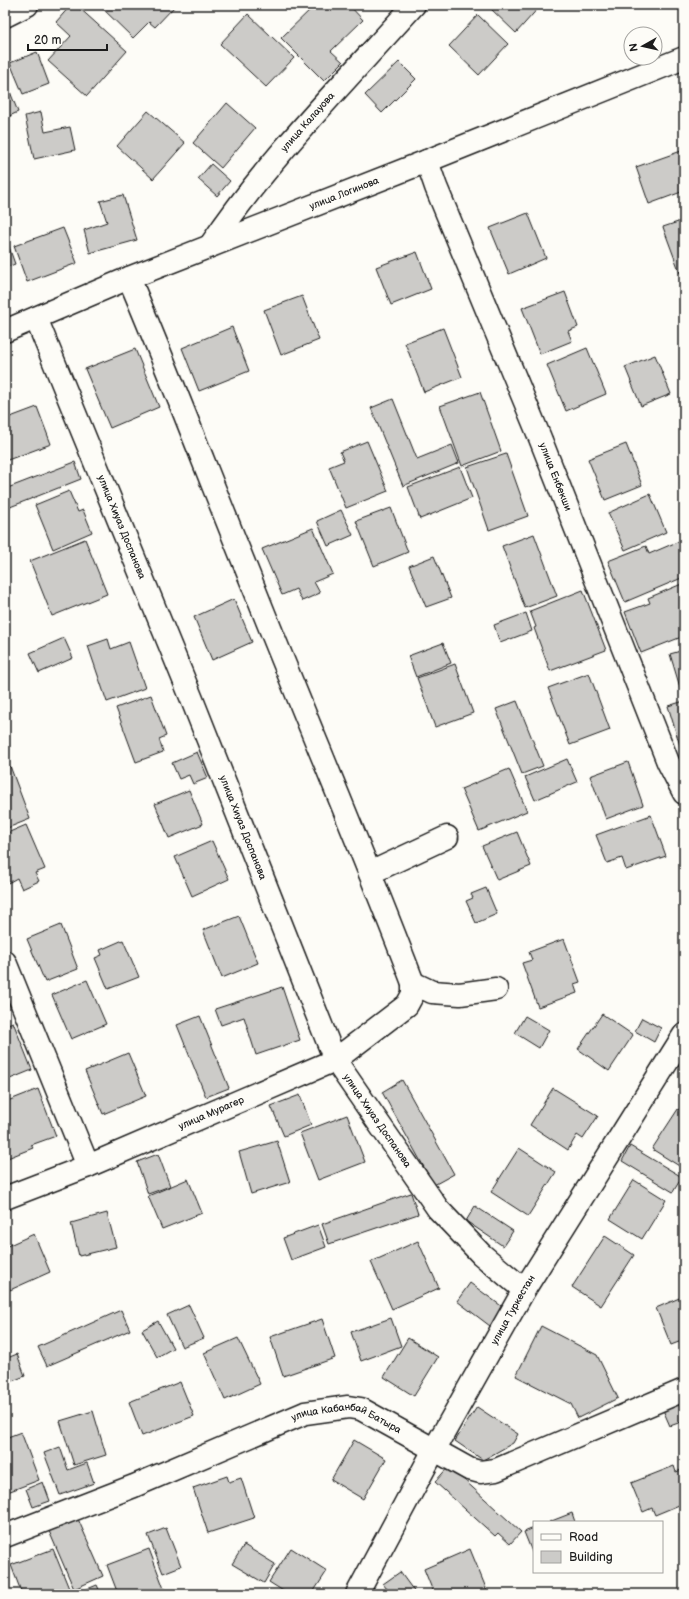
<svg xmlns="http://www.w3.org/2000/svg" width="689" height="1599" font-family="'Balsamiq Sans',sans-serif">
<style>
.building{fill:#cccbc8;stroke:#1c1c1c}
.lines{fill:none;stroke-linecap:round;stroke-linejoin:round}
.minor-casing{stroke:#1c1c1c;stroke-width:25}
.minor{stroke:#fdfcf7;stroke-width:22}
.labels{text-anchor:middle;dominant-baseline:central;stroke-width:3;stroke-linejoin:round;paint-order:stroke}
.street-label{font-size:10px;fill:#1c1c1c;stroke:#fdfcf7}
</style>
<rect width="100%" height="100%" fill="#fdfcf7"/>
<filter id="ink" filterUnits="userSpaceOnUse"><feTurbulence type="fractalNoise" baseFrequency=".025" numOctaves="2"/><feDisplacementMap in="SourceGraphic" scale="8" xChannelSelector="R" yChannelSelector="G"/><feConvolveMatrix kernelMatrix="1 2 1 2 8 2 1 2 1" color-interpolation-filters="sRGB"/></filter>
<g filter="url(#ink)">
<g class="building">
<path d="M71,5H76L127,51L87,96L48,61L71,36L56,22Z"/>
<path d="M101,5H172L174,7L155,27L149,22L133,38L100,6Z"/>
<path d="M315,5H349L363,20L331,51L343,62L324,81L281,38Z"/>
<path d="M491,5H541L516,33L489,7Z"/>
<path d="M248,14L294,58L266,87L220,44Z"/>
<path d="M478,15L508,44L479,75L449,46Z"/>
<path d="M37,52L49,84L23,94L10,63Z"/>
<path d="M399,62L416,79L382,113L365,95Z"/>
<path d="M5,79L18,112L5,118Z"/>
<path d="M227,103L255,128L221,168L193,143Z"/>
<path d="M148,111L185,143L153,179L117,146Z"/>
<path d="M41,112L45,132L70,127L75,150L34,159L25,116Z"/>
<path d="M684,150V191L649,204L636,167Z"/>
<path d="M211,164L230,181L217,196L198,179Z"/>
<path d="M123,195L137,240L90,253L84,230L107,222L100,201Z"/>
<path d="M528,213L546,258L509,274L490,228Z"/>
<path d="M684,220V272L680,273L663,227Z"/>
<path d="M63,228L77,263L27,282L14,246Z"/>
<path d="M5,236L15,264L5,268Z"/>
<path d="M417,252L431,289L391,305L376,267Z"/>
<path d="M565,292L578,327L568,331L572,341L540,354L522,308Z"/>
<path d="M302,296L319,340L281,355L264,310Z"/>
<path d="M232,327L249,371L199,391L182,348Z"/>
<path d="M443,328L462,377L424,392L405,343Z"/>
<path d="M587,348L606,394L566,411L547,365Z"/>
<path d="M135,349L159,407L110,428L85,369Z"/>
<path d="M655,355L671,394L641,406L625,367Z"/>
<path d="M480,392L501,451L462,466L440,406Z"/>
<path d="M393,399L417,459L452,445L459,463L403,486L371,408Z"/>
<path d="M37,407L51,444L5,461V419Z"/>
<path d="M367,441L388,491L346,508L329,467L344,461L340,452Z"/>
<path d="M626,444L642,485L605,500L588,459Z"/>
<path d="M506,454L528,516L489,530L467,467Z"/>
<path d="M75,462L81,479L5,509V489Z"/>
<path d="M460,467L472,498L420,519L408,487Z"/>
<path d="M69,491L78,512L83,510L92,532L53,549L35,505Z"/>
<path d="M650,494L666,532L625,550L608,513Z"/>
<path d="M391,508L408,552L374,566L356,521Z"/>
<path d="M341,510L353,535L328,546L317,521Z"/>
<path d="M313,528L333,574L314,582L320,593L302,601L296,589L282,595L262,549Z"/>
<path d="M534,534L557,596L525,608L502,546Z"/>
<path d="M85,539L107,594L52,616L30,561Z"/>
<path d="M684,539V577L625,602L608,561L646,546L649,554Z"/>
<path d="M434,556L451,598L426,607L409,566Z"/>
<path d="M684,583V636L641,653L625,612L650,603L648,598Z"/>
<path d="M583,590L606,650L550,671L534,628L536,627L530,611Z"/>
<path d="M234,599L252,642L212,660L194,617Z"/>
<path d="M526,613L532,631L500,643L494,625Z"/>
<path d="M64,638L73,658L39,673L30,653Z"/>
<path d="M108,639L111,649L129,642L145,688L107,702L88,646Z"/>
<path d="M443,643L451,663L416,677L408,656Z"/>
<path d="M684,650V693L682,694L670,654Z"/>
<path d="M455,664L473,713L435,727L417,678Z"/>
<path d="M589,673L610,730L570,745L548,688Z"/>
<path d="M151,695L166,736L159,739L163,752L136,762L116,708Z"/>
<path d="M517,701L543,766L522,774L496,709Z"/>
<path d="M684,701V759L668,706Z"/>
<path d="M197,752L208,778L193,784L189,775L179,779L172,763Z"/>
<path d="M567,759L577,782L535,800L525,777Z"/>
<path d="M628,762L643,805L606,819L590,776Z"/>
<path d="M10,766L30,819L5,829V768Z"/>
<path d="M509,769L527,811L479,831L461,789Z"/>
<path d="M189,790L203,824L169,838L155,804Z"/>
<path d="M651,815L666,856L626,870L622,858L607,863L596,835Z"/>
<path d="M26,825L45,869L35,873L39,881L22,889L17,878L8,883L5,876V834Z"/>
<path d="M517,832L531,866L497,880L482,846Z"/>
<path d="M212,841L229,879L192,896L175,857Z"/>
<path d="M486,888L497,914L476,923L466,901L473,898L471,894Z"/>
<path d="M239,916L258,963L222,978L203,930Z"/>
<path d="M61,925L78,969L45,982L27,939Z"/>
<path d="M564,939L580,982L574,984L577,993L538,1007L522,963L532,960L529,952Z"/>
<path d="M123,940L139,977L108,989L95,958L102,955L100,950Z"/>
<path d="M87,980L106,1024L71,1039L52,995Z"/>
<path d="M282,987L300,1040L256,1055L244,1017L221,1025L215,1009Z"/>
<path d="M602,1014L633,1035L609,1071L578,1049Z"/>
<path d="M200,1016L229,1088L206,1097L177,1025Z"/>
<path d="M525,1016L549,1030L539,1048L515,1033Z"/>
<path d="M642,1018L661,1028L654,1042L635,1031Z"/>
<path d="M13,1022L32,1070L5,1081V1025Z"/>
<path d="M128,1053L146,1096L103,1114L85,1071Z"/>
<path d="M402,1080L454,1174L434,1185L382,1092Z"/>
<path d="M553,1088L598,1116L583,1139L577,1135L568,1150L530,1125Z"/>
<path d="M38,1089L56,1136L31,1145L33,1148L5,1159V1102Z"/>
<path d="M300,1095L311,1125L284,1136L271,1106Z"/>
<path d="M678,1109L684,1113V1169L652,1149Z"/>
<path d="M347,1115L365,1162L318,1180L300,1133Z"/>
<path d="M277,1141L290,1182L251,1194L239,1152Z"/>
<path d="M630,1146L682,1177L673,1192L622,1161Z"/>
<path d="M519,1148L556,1172L528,1216L491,1192Z"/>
<path d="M158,1154L170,1186L148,1194L137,1162Z"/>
<path d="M188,1179L202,1213L162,1229L148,1196Z"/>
<path d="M634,1180L666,1200L642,1239L610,1219Z"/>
<path d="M411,1193L418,1214L329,1244L322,1224Z"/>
<path d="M475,1206L513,1231L503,1246L466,1221Z"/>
<path d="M107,1213L116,1247L79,1256L71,1223Z"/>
<path d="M318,1225L326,1247L291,1260L283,1238Z"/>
<path d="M34,1234L50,1272L10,1290L5,1280V1247Z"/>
<path d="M605,1236L634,1255L601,1306L572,1287Z"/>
<path d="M418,1241L439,1288L392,1309L371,1262Z"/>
<path d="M470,1283L504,1308L490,1326L457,1301Z"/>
<path d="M684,1296V1340L671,1345L656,1308Z"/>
<path d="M189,1305L204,1338L182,1347L167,1315Z"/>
<path d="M121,1310L130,1330L47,1366L38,1347Z"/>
<path d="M391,1318L401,1346L361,1361L351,1332Z"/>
<path d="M322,1319L335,1358L283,1376L270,1337Z"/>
<path d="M158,1321L173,1348L157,1357L142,1330Z"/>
<path d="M541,1326L597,1355L618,1398L578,1418L571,1404L516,1376Z"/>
<path d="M238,1338L260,1384L225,1400L204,1353Z"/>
<path d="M408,1338L438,1357L414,1396L384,1377Z"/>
<path d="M17,1354L25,1376L5,1384V1359Z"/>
<path d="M180,1382L194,1416L142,1436L129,1402Z"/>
<path d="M684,1402V1421L670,1426L663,1410Z"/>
<path d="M477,1407L518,1434L513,1443L483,1460L455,1441Z"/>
<path d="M93,1411L106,1455L74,1465L60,1421Z"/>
<path d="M21,1432L39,1480L5,1493V1438Z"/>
<path d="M354,1440L386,1459L363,1499L331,1480Z"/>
<path d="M60,1447L68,1470L87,1463L94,1483L60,1495L44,1453Z"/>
<path d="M449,1466L521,1532L510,1544L498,1533L495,1536L435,1482Z"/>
<path d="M674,1466L676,1472L684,1469V1503L655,1515L652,1508L643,1512L631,1483Z"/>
<path d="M227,1476L229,1482L241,1478L254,1518L208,1533L193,1488Z"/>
<path d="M43,1482L50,1501L33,1507L26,1489Z"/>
<path d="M572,1513L575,1522H549Z"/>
<path d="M78,1519L103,1576L74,1589L49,1531Z"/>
<path d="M166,1528L181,1566L163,1573L148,1535Z"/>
<path d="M534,1528V1557L524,1532Z"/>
<path d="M244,1545L275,1564L264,1583L232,1564Z"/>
<path d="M291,1548L327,1571L312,1594H288L269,1582Z"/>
<path d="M53,1549L70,1591L63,1594H22L11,1565Z"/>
<path d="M149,1549L166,1594H118L107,1565Z"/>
<path d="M470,1549L488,1593L485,1594H434L424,1569Z"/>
<path d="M400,1572L416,1594H391L383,1584Z"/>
<path d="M97,1585L101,1594H75Z"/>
</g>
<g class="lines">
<g class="minor-casing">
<g id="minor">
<path d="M5,16L27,5"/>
<path id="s1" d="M427,161L436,187L540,438L668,762L684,793"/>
<path id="s2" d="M210,246C269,158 344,83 414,5"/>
<path id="s3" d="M36,318L191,697L335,1060L438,1209L481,1254L524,1290"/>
<path id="s4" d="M5,331L129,278L427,161L684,58"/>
<path d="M370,873L447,837"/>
<path d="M5,962L88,1166"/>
<path d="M413,983L432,992L460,994L496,989"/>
<path id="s5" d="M5,1198L88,1166L335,1060L407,1005L413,994V983C362,849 305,717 252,583C211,482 172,379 129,278"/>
<path id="s6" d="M5,1536L134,1486L305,1413L348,1407L361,1409L469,1469L480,1472L496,1470L684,1390"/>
<path id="s7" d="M357,1594L434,1450L524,1290L684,1035"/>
</g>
</g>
<use href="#minor" class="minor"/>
</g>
</g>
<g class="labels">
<g class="street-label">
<text stroke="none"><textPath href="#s2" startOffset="158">улица Калауова</textPath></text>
<text stroke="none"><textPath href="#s4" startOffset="366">улица Логинова</textPath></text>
<text stroke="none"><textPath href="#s1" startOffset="341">улица Енбекши</textPath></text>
<text stroke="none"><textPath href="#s3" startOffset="226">улица Хиуаз Доспанова</textPath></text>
<text stroke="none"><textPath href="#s3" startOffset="550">улица Хиуаз Доспанова</textPath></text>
<text stroke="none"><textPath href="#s5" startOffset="223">улица Мурагер</textPath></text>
<text stroke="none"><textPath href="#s3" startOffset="874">улица Хиуаз Доспанова</textPath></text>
<text stroke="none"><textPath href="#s7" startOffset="324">улица Туркестан</textPath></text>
<text stroke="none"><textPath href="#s6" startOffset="368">улица Кабанбай Батыра</textPath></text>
</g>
</g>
<rect width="689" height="1599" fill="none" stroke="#fdfcf7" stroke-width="20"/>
<rect x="10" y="10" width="669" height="1579" fill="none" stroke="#1c1c1c" stroke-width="1.5" filter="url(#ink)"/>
<rect x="533" y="1521" width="130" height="52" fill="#fdfcf7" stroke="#a3a29f"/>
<rect x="541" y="1534" width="20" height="6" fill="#fdfcf7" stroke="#a3a29f"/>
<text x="569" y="1541" font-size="12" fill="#1c1c1c">Road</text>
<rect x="541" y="1551" width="20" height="12" fill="#cccbc8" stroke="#a3a29f"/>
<text x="569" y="1561" font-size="12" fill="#1c1c1c">Building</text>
<g transform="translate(643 46) rotate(262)"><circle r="19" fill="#fdfcf7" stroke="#a3a29f"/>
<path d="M0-3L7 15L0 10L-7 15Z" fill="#1c1c1c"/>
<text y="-6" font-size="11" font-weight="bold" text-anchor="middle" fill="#1c1c1c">N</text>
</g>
<path d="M28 44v6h79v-6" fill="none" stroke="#1c1c1c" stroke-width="2"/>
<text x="34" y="44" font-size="12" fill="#1c1c1c" stroke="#fdfcf7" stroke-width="3" paint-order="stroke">20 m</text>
</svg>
